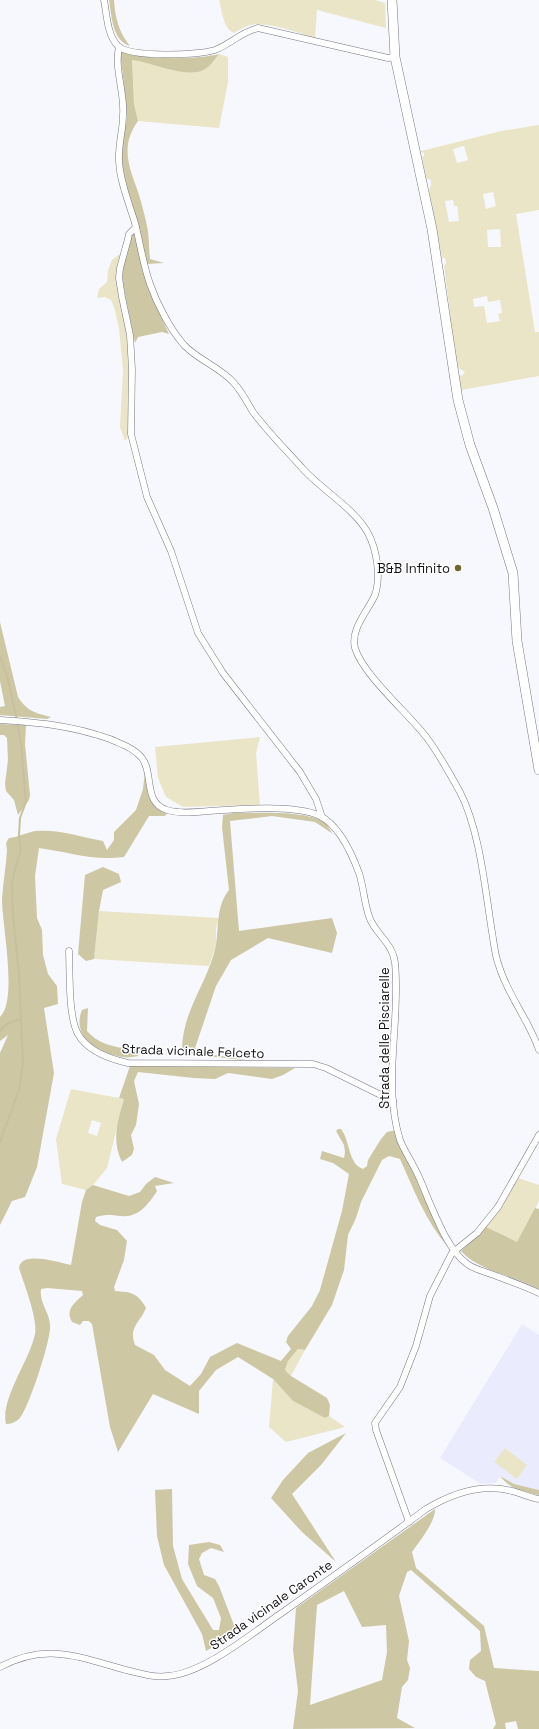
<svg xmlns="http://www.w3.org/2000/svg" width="539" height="1729" font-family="'Space Grotesk',sans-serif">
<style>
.built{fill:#ebebfe}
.green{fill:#eae5c7;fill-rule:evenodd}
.forest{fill:#cdc7a3;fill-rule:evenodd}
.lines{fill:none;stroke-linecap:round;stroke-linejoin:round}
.stream{stroke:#c7c09d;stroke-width:2}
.minor-casing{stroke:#767684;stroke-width:7}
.secondary-casing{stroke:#767684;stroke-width:10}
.minor{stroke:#fff;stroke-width:6}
.secondary{stroke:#fff;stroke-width:9}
.poi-dot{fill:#716734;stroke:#fff;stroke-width:1.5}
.labels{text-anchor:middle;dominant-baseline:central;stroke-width:3;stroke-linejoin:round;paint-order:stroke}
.poi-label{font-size:13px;fill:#121218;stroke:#fff;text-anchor:end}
.street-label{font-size:13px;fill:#121218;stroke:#fff}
</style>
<rect width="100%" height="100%" fill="#f7f7fe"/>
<path class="built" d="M522,1324L539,1335V1490L514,1484L500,1476L496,1483L481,1484L440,1458Z"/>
<g class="green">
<path d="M219,0H375L385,3L386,28L317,10L315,38C297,33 269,21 251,25C245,26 239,30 234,33C223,29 222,10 219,0Z"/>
<path d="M219,54L228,57V82L219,128L138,121L134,104L132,59L185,72L214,62Z"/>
<path d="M539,125V210L516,214L535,332H539V376L461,390L458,374L462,376L465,372L457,367L444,266L446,263L445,258H442L429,191L431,184V180L426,178L422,157L424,156V153L421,152V151L501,131ZM464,146L468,160L457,163L453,149ZM493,192L496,206L486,209L483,194ZM453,200L454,206H457L459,221L449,222L445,201ZM500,229L501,247H488L487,230ZM487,296L488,302L500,300L502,313L498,314L500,321L487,323L484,306L474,307L473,299Z"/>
<path d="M121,253C110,282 125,306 128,335C132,368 129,403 128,437L125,441L120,427L123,371L119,328L114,307L111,300L105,297L97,298L99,289L107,282L108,270L112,260Z"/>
<path d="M260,737L256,753L260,805L183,807L166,797L158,778L155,747Z"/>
<path d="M99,911L219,918L216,928V945L209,966L94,959Z"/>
<path d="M71,1089L124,1099L107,1168L93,1185L86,1190L62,1184L56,1139ZM92,1120L101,1123L97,1136L88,1133Z"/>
<path d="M518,1178L539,1185V1201L517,1243L486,1227L502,1207Z"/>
<path d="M298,1349L305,1350L291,1376L285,1370L288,1361Z"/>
<path d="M273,1379L293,1401L325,1418L329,1416L345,1427L286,1442L269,1427Z"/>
<path d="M505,1448L527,1465L517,1479L494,1462Z"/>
</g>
<g class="forest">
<path d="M109,0H114C115,17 119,33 130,46C112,40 112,17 109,0Z"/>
<path d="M120,51C143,60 196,60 219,54C215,60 208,69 201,71C182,77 151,62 132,60L134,104L138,121C122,143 127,162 136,186C141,200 145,216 148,231C149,240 149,250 150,259L164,263L146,264L123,176L121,142L127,118L126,102Z"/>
<path d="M134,233L136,235L142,268L148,288L169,334L162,332L138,337L135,343L123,284L122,272L131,236Z"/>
<path d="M0,622L18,697C27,711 35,713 51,717L47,719L0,715V707L5,706L0,681Z"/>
<path d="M0,724L26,725L25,744L30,795L29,800L18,815L14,800L6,791L5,784L8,760L7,738L4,735H0Z"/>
<path d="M145,772C147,792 147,804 167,813L165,816H149L124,857C92,861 69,852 39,848L35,876L37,918L42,930L43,955L48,974L57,986L58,1004L44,1008L54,1073L37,1167L25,1197L12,1201L0,1225V1053L8,1035L0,1041V1017C18,1000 2,925 2,899C3,883 6,867 7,850L6,843L9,838C19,837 27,832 36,831C58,829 81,837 103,841L107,850L114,840V832L136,810L143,789Z"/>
<path d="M233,813C254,813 307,810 323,822C327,824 330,830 333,834L315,822L272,816L230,821L239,931L332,918L337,933L332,953L268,938L231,960L216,986L195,1048L214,1055L252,1061L188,1054L182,1047C184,1007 209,981 216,945C219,926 216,906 229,890L222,827L223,815Z"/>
<path d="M103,867L119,874L121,882L103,890L99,911L94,959L86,961L78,954L85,875Z"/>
<path d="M88,1008L87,1031C101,1047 119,1047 140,1051L138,1056C133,1057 127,1058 122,1057C98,1053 71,1037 82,1010Z"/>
<path d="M130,1066L295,1068L283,1075L272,1079L228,1073L215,1079L194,1078L138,1072L134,1081L139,1104L136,1125L131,1135L134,1149L132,1155L122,1162C111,1140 118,1121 124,1099L119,1098Z"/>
<path d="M338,1129H341C350,1140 348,1164 363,1169L367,1166L368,1160L381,1139L387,1132L397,1130C412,1170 428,1210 448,1247C426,1222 414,1190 400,1159L389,1156L382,1160L361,1202L356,1218L348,1235L344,1270L332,1305L305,1350L298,1349L288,1361L285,1370L291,1376L327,1398L330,1405L329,1416L325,1418L293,1401L273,1379L238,1357L216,1370L199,1391V1414L153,1394L118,1452L110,1427L92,1324L89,1321H83L80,1325L72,1322C65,1310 74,1303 83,1295L82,1291L47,1288L41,1289C39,1302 49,1312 50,1324C52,1338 29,1407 20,1418C16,1422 11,1424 6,1424C0,1399 30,1360 35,1334C38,1319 24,1284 19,1268C21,1250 60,1263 71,1265L82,1202L86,1190L93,1185L129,1196L140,1192L146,1184L155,1177L174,1183L155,1186L157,1191C148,1205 138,1218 121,1216C110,1215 107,1214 96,1217L95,1221L100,1225L117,1230L127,1241L124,1260L114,1287L115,1291C131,1292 138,1293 146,1308C140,1323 128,1327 135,1345L154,1355L165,1370L190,1386L201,1374L210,1357L237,1343L281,1361L291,1349L286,1342L288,1336L312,1306L320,1290L342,1211L349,1174L333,1163L320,1159L322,1151L344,1158L345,1152L344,1145L336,1131Z"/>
<path d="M535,1208L539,1209V1289C516,1277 477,1270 461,1251L486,1227L517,1242Z"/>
<path d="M346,1433L321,1465L292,1494L336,1562L302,1532L271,1498L283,1480L308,1453Z"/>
<path d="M500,1476L514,1484L539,1490V1495C523,1492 510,1489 500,1476Z"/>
<path d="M172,1489L173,1546L182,1579L213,1630H219L221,1618L213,1598L197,1586L188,1564L189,1545L209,1542L220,1545L224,1552L211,1548L202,1553L199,1559L204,1575L215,1579L219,1586L237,1633L206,1651L202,1634L164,1565L157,1536L155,1490Z"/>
<path d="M435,1509C436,1521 419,1542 412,1552L416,1568L484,1626L494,1668L539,1671V1729H518L516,1721L505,1723L506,1729H493L496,1724L485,1681L476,1677L469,1669L470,1660L481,1651L480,1631L411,1570L407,1572L399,1596L409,1641L407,1660L410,1668L408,1680L402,1687L397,1718L415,1728L293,1729L298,1691L293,1650L296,1608ZM344,1591L362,1627L386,1625L387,1652L382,1680L310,1705L317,1605Z"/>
</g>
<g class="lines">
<g class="stream">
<path d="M0,656L7,676L17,720L21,744L26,802L20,818L19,835L21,850L16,865L12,883L13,915L19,974L23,1064L19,1090L0,1142"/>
<path d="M0,1031L7,1024L20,1019"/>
</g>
<g class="minor-casing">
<g id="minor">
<path d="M104,0C107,15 107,35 118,46C131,58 199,55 215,50C231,44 239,33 258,28L388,58L395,57"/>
<path d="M119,47C114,69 125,93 123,115C123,131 118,145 119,161C120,182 129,203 135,223C140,243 143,264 150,284C157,304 170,329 184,345C198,360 220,367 234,383C242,392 247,402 253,412C268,432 286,450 303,469C322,490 355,509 368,533C377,550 381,577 375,595C368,611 350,629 355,648C363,675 408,713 427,738C439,754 450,774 460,792C480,831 485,889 492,932C494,944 495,956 499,966C508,996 529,1020 539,1050"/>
<path d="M136,227L129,234L128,239L120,268L119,278L122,297L130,335L132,369L131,434L147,497L171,551L198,633L223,673L300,772L316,799L322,817"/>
<path d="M0,720C41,723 70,725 110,739C121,744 134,748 142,758C154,774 143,803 167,810C180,814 195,812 209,811C236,809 296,804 320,816C340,826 352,854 359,873C364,888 364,904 370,919C377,935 393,944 395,963C401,1021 382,1082 400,1140C404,1150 410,1159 415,1169C420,1178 424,1189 428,1199C437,1219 448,1249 466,1263C473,1269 483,1271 491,1274C507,1280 524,1286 539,1293"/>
<path d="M69,951C70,972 68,1016 78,1034C88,1052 110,1059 128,1063L313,1064L326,1068L393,1101"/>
<path d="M409,1522L376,1430L375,1423L400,1387L416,1346L430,1296L452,1253L477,1233L498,1207L539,1135"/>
<path d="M0,1667C47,1642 79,1657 126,1670C139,1673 153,1678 168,1676C205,1673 252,1633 283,1612C331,1578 379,1544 426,1509C451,1494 482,1483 512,1491C521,1493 530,1498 539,1499"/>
</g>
</g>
<g class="secondary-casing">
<path id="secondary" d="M392,0L395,57L432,229L458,400L470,445L493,508L513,573L517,641L539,770"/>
</g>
<use href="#minor" class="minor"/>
<use href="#secondary" class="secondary"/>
</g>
<circle class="poi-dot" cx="458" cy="568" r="4"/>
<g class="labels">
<g class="poi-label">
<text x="450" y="568">B&amp;B Infinito</text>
</g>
<g class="street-label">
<text transform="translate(384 1038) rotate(-90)">Strada delle Pisciarelle</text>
<text transform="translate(193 1051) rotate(2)">Strada vicinale Felceto</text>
<text transform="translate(271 1605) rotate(-35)">Strada vicinale Caronte</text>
</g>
</g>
</svg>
